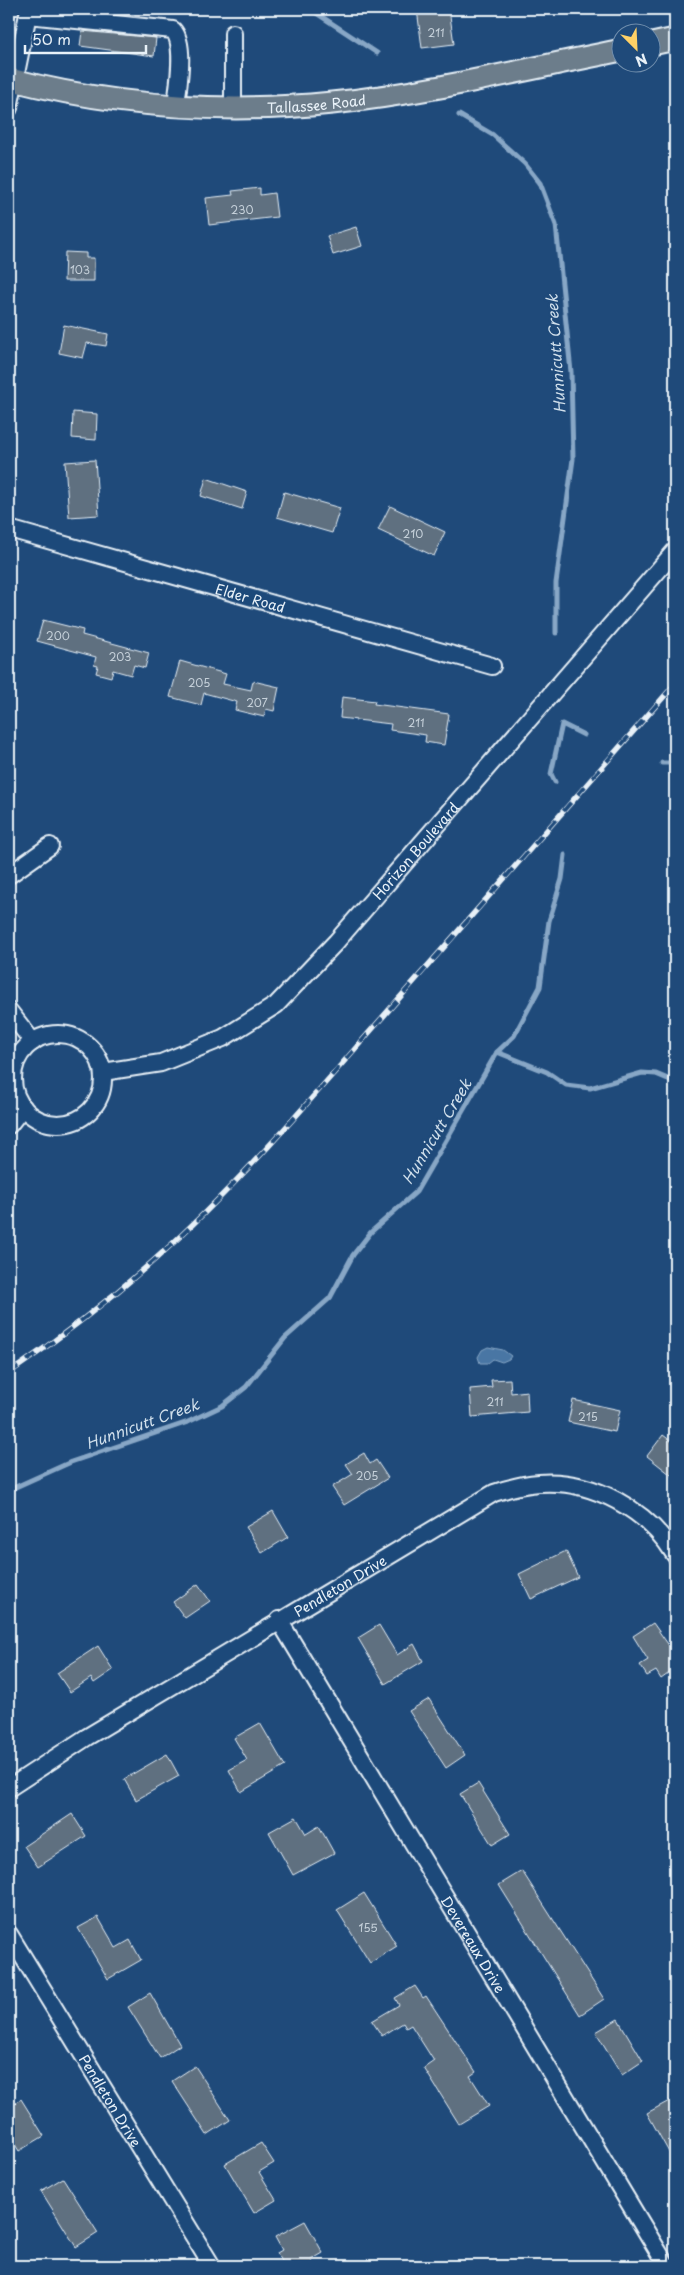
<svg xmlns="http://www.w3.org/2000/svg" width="684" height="2275" font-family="'Playpen Sans',sans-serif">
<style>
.water{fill:#4876a4;stroke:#88a7c6}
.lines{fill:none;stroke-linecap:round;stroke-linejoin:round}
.stream{stroke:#88a7c6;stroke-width:5}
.building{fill:#5f7080;stroke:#e8f1f8}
.minor-casing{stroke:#e8f1f8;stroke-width:20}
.major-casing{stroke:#e8f1f8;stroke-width:25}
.minor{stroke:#1f4a7a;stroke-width:16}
.major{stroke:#6c7d8b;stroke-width:21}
.rail-casing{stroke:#e8f1f8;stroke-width:5.5}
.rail{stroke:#1f4a7a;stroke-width:4;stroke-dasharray:11;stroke-linecap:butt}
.labels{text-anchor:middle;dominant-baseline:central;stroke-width:4.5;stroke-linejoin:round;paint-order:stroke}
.number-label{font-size:11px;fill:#c6d1da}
.street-label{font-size:14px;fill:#e8f1f8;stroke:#1f4a7a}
.water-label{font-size:15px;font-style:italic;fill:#d0dfeb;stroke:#1f4a7a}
</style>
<rect width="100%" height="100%" fill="#1f4a7a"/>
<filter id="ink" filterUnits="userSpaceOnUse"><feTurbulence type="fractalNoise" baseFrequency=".02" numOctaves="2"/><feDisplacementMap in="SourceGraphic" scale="10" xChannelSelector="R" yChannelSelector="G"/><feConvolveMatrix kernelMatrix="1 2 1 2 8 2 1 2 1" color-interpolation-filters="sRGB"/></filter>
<g filter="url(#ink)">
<path class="water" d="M488,1347L503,1350L511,1356L509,1359L502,1362L493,1359L488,1363H480L478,1357L482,1350Z"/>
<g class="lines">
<g class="stream">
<path d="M310,9L377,53"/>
<path d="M459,115L493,135L525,164L540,183L556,225L571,372L573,459L556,583V633"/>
<path d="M662,763H675"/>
<path d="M555,782L551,774L562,724L584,735"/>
<path d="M497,1052L547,1072L566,1085L590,1088L642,1073L656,1074L675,1082"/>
<path d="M9,1490L71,1462L188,1422L222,1406L246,1387L285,1338L330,1298L353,1255L371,1232L416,1192L497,1052L514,1036L540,987L549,921L562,879L565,855"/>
</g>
</g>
<g class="building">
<path d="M417,9H449L454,44L422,48Z"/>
<path d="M82,31L156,38L154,56L80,46Z"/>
<path d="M260,188V195L274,193L277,217L209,225L206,198L233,195L232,191Z"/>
<path d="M356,227L362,246L333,255L327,236Z"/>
<path d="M65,252L86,253V258H94V281H64Z"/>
<path d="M64,325L108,334L106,346L87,343L83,358L59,353Z"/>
<path d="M73,412L97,414L96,440L72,438Z"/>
<path d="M95,460L99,515L69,517L65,462Z"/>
<path d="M206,478L247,492L242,509L201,496Z"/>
<path d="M284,492L340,508L332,533L277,517Z"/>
<path d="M390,506L445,532L434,556L378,530Z"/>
<path d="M43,620L83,630L82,635L149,653L145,668L134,665L131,675L113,670L111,677L96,673L98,666L94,665L96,657L37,641Z"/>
<path d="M180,661L226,674L223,684L251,690L253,681L279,687L274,711L266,709L264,717L235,710L237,702L204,693L201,705L170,697Z"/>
<path d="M342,697L375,701L374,704L449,714L444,745L425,742L426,735L390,730L391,724L340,718Z"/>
<path d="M510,1379L511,1393L527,1391L528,1412L472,1417L470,1389L492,1387L491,1380Z"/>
<path d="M573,1400L620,1410L615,1432L568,1422Z"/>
<path d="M663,1435L675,1444V1478L647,1456Z"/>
<path d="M364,1453L370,1464L376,1460L388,1478L344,1505L332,1487L353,1474L346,1464Z"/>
<path d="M273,1511L288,1537L262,1553L246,1527Z"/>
<path d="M566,1551L578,1577L531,1599L519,1574Z"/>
<path d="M198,1584L210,1601L185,1618L173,1602Z"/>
<path d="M653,1623L675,1654V1669L661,1679L656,1671L647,1676L640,1665L648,1660L633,1636Z"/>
<path d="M379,1625L397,1655L414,1644L423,1661L385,1684L358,1638Z"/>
<path d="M98,1646L113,1670L94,1683L91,1678L70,1692L57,1673Z"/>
<path d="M429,1699L465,1755L446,1768L409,1711Z"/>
<path d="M260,1723L285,1766L241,1792L229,1770L247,1760L234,1738Z"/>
<path d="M167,1754L179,1776L136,1800L124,1779Z"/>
<path d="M478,1783L510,1834L492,1845L460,1794Z"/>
<path d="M72,1814L86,1836L38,1867L24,1846Z"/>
<path d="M296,1817L306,1834L319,1826L334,1853L293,1875L269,1832Z"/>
<path d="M522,1871L604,1999L580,2015L499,1885Z"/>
<path d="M364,1893L397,1946L370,1963L337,1910Z"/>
<path d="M98,1917L116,1948L130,1940L141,1960L108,1979L78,1928Z"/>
<path d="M415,1986L423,1998L426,1996L476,2072L470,2076L489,2106L459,2124L424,2068L434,2061L411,2025L406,2028L403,2023L382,2036L372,2021L399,2005L395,1998Z"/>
<path d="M150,1993L180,2045L160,2058L128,2007Z"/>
<path d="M618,2019L643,2061L622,2075L596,2032Z"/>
<path d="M195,2066L230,2120L207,2135L172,2081Z"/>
<path d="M21,2099L44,2136L19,2151L9,2135V2106Z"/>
<path d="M671,2100L675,2108V2163L647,2113Z"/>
<path d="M261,2143L274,2163L259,2172L276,2200L254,2213L225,2164Z"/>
<path d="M63,2178L98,2233L76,2247L41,2191Z"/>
<path d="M305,2221L323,2253L311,2260L315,2266H285L277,2253L282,2250L275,2237Z"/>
</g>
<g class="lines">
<g class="minor-casing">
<g id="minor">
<path d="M28,15L173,30C186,44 178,87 176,105"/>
<path d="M233,33V108"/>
<path d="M9,108L29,9"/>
<path id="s1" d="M9,529L492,666"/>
<path d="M9,875L50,846"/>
<path d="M9,1011L33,1042"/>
<circle cx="58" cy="1079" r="45"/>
<path id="s2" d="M103,1072L161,1063L223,1038L276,1005L336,942L675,551"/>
<path d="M9,1125L23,1107"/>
<path id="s3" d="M279,1620L667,2266"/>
<path id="s4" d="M9,1788L87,1737L494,1493C509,1488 524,1484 539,1483C592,1479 648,1510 675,1555"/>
<path id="s5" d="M9,1934L212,2266"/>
</g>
</g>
<g class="major-casing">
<g id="major">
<path d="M652,44L675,39"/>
<path id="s6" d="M9,79C113,106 224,114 332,103C429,93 526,69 622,50"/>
</g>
</g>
<use href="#minor" class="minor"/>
<use href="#major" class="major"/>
<g class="rail-casing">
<path id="rail" d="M9,1373C66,1334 121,1291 172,1244C252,1170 323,1085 395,1003C489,897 581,790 675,684"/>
</g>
<use href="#rail" class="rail"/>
</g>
</g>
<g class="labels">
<g class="number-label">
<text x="436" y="32">211</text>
<text x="242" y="209">230</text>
<text x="80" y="269">103</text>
<text x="413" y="533">210</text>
<text x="58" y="635">200</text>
<text x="120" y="656">203</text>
<text x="199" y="682">205</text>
<text x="257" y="702">207</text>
<text x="416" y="722">211</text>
<text x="495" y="1401">211</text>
<text x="588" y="1416">215</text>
<text x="367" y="1475">205</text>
<text x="368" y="1927">155</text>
</g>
<g class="street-label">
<text stroke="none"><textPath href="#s6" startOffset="310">Tallassee Road</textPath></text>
<text stroke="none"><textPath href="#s1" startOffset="251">Elder Road</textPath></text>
<text stroke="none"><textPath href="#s2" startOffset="396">Horizon Boulevard</textPath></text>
<text stroke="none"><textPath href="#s4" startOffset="388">Pendleton Drive</textPath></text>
<text stroke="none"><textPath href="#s3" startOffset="378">Devereaux Drive</textPath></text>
<text stroke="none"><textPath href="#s5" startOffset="195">Pendleton Drive</textPath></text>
</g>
<g class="water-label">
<text transform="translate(555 354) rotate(-94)">Hunnicutt Creek</text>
<text transform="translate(436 1131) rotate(-59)">Hunnicutt Creek</text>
<text transform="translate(142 1423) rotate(-20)">Hunnicutt Creek</text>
</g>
</g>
<rect width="684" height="2275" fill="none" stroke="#1f4a7a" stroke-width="30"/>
<rect x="15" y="15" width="654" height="2245" fill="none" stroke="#e8f1f8" stroke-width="2" filter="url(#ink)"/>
<g transform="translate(636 48) rotate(156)"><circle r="24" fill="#1f4a7a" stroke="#6f8dac"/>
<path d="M0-4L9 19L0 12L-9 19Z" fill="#ffd166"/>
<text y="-8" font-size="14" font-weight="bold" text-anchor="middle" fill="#e8f1f8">N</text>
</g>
<path d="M25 45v8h121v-8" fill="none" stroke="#e8f1f8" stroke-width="2.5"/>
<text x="32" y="45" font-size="15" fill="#e8f1f8" stroke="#1f4a7a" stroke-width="4" paint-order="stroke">50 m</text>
</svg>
